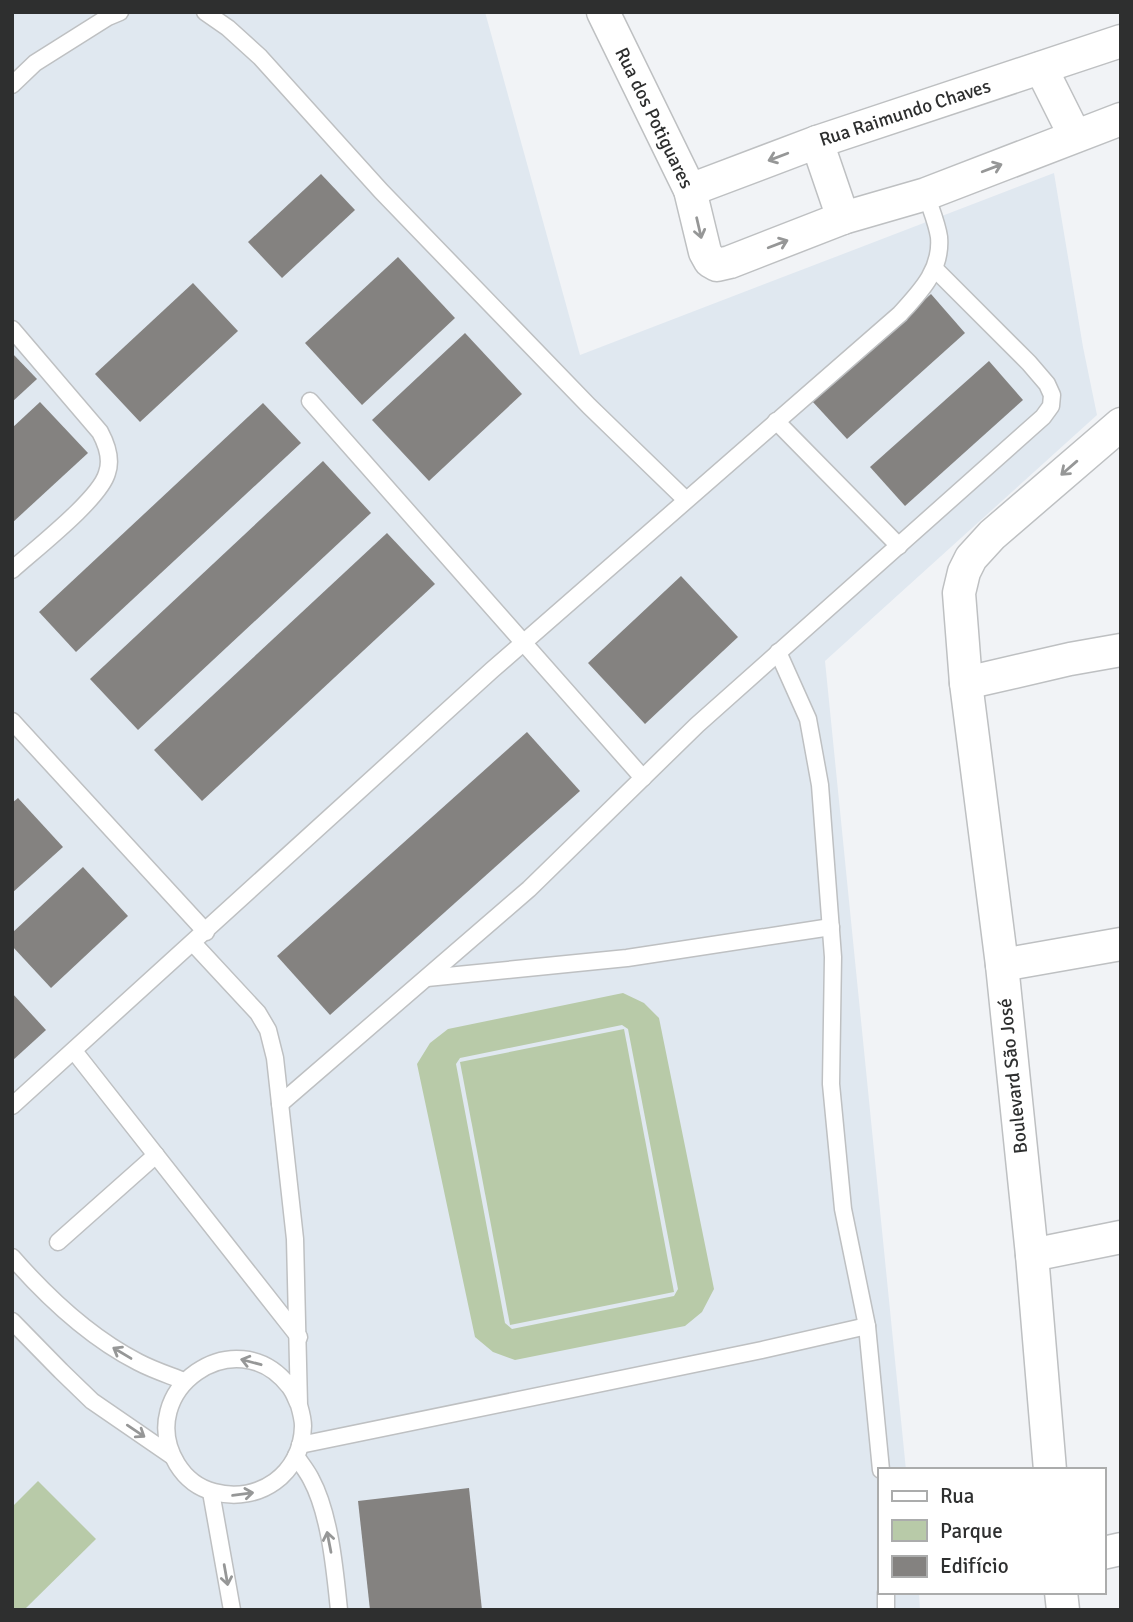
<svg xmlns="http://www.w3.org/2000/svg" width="1133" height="1622" font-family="Signika,sans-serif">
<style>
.built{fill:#e0e8f0}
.green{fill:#b8caa8;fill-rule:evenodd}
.building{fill:#848280}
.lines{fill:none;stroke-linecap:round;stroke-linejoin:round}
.service-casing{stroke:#bec0c2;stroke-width:19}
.minor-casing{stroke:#bec0c2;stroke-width:35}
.service{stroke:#fff;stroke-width:16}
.minor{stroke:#fff;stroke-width:32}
.oneway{stroke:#969797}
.labels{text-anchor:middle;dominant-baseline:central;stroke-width:5;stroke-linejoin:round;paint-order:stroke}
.street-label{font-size:19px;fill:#2e2f2f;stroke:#fff}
</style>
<rect width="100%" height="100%" fill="#f1f3f6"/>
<path class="built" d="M12,12H485L580,355L1054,173L1083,347L1097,415L825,661L906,1470H879V1592H919L920,1610H12Z"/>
<g class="green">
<path d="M623,993L644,1003L659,1018L714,1289L702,1312L685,1326L515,1360L493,1352L475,1337L417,1064L430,1043L448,1029ZM622,1025L628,1029L678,1289L674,1296L512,1329L505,1323L456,1064L460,1058Z"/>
<path d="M624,1029L674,1292L510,1325L460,1062Z"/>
<path d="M38,1481L96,1539L24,1610H12V1507Z"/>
</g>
<g class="building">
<path d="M321,174L355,210L282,278L248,242Z"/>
<path d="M398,257L455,318L362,405L305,343Z"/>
<path d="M193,283L238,331L140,422L95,374Z"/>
<path d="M931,294L965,333L847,439L812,401Z"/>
<path d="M465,333L522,394L429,481L372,420Z"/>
<path d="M12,353L37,379L12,402Z"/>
<path d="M989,361L1023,400L905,506L870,467Z"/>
<path d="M40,402L88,453L12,523V428Z"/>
<path d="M263,403L301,443L76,652L39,612Z"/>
<path d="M323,461L371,513L138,730L90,679Z"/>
<path d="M387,533L435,584L202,801L154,750Z"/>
<path d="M681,576L738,637L645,724L588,663Z"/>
<path d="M527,732L580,791L330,1015L277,956Z"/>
<path d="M18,798L63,847L12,893V803Z"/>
<path d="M83,867L128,916L51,988L12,946V933Z"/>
<path d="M12,993L46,1030L12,1061Z"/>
<path d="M469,1488L482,1610H370L358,1501Z"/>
</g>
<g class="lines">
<g class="service-casing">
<g id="service">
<path d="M205,12L228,28L260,57L381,191L589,406L686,500"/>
<path d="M12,85L35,63L108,17L120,12"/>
<path d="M12,329L100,432C107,445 112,459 107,473C100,499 34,550 12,570"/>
<path d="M310,401L643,778"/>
<path d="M776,421L899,546"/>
<path d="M778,652L808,719L820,785L833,957L831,1084L843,1209L867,1326L881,1470"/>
<path d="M12,721L206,932"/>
<path d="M193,943L258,1013L268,1030L275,1058L295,1239L299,1405C301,1412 303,1419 303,1426C302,1474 259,1504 214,1492C198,1488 185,1477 177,1464C133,1391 236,1318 289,1386C294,1392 296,1399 299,1405"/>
<path d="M427,978L627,958L831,927"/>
<path d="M74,1051L299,1337"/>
<path d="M280,1104L529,889L697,725L1043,417L1051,406L1052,395L1047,384L1029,363L935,269"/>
<path d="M12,1106L492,670L900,314C920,292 942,270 939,237C937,223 930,207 926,194"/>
<path d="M58,1242L156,1155"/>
<path d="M12,1257C47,1297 91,1338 138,1362C153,1370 169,1375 184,1381"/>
<path d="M12,1321L61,1371L92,1401L172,1456"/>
<path d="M300,1445L762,1350L867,1326"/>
<path d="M296,1456C301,1464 307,1471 311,1479C330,1514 335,1571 339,1610"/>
<path d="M211,1492L232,1610"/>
<path d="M886,1592V1610"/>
</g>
</g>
<g class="minor-casing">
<g id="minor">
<path d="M603,12L690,190L705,252L710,261L717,265L730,262L843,218L926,194L1121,119"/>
<path d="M1041,68L1075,136"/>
<path d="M817,142L843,218"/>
<path d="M690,190L817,142L1121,41"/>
<path d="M966,683L1070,659L1121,650"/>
<path d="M1002,965L1121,944"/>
<path d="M1032,1255L1121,1237"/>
<path d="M1050,1470L1032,1255L1002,965L966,683L959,593L964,572L971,558L992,535L1121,424"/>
<path d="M1103,1553L1121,1549"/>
<path d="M1061,1592L1063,1610"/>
</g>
</g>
<use href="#service" class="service"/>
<use href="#minor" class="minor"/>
</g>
<defs><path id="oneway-shaft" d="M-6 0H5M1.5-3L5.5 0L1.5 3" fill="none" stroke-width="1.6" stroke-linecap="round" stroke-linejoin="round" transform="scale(1.75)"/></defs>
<g class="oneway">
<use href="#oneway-shaft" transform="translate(778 157) rotate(159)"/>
<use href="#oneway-shaft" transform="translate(992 168) rotate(-21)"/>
<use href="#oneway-shaft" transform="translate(699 228) rotate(77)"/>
<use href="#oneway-shaft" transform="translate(778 244) rotate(-21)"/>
<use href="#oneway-shaft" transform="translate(1069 468) rotate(139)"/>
<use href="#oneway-shaft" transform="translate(122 1353) rotate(-149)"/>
<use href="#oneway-shaft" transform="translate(251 1362) rotate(-165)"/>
<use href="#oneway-shaft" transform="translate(136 1431) rotate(34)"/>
<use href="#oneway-shaft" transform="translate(243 1494) rotate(-8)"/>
<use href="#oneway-shaft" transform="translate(329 1542) rotate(-101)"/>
<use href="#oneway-shaft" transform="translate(226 1575) rotate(80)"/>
</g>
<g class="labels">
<g class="street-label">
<text transform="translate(905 113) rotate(-18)">Rua Raimundo Chaves</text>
<text transform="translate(654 118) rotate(64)">Rua dos Potiguares</text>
<text transform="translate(1013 1076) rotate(-96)">Boulevard São José</text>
</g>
</g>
<rect width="1133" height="1622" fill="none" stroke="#2e2f2f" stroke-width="28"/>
<rect x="878" y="1468" width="228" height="126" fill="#ffffff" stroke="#abacac" stroke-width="2"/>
<rect x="892" y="1491" width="35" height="10" fill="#ffffff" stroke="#abacac" stroke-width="2"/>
<text x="940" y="1503" font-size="21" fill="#2e2f2f">Rua</text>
<rect x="892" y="1520" width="35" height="21" fill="#b8caa8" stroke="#abacac" stroke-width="2"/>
<text x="940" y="1538" font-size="21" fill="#2e2f2f">Parque</text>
<rect x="892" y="1556" width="35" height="21" fill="#848280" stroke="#abacac" stroke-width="2"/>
<text x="940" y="1573" font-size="21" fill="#2e2f2f">Edifício</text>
</svg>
